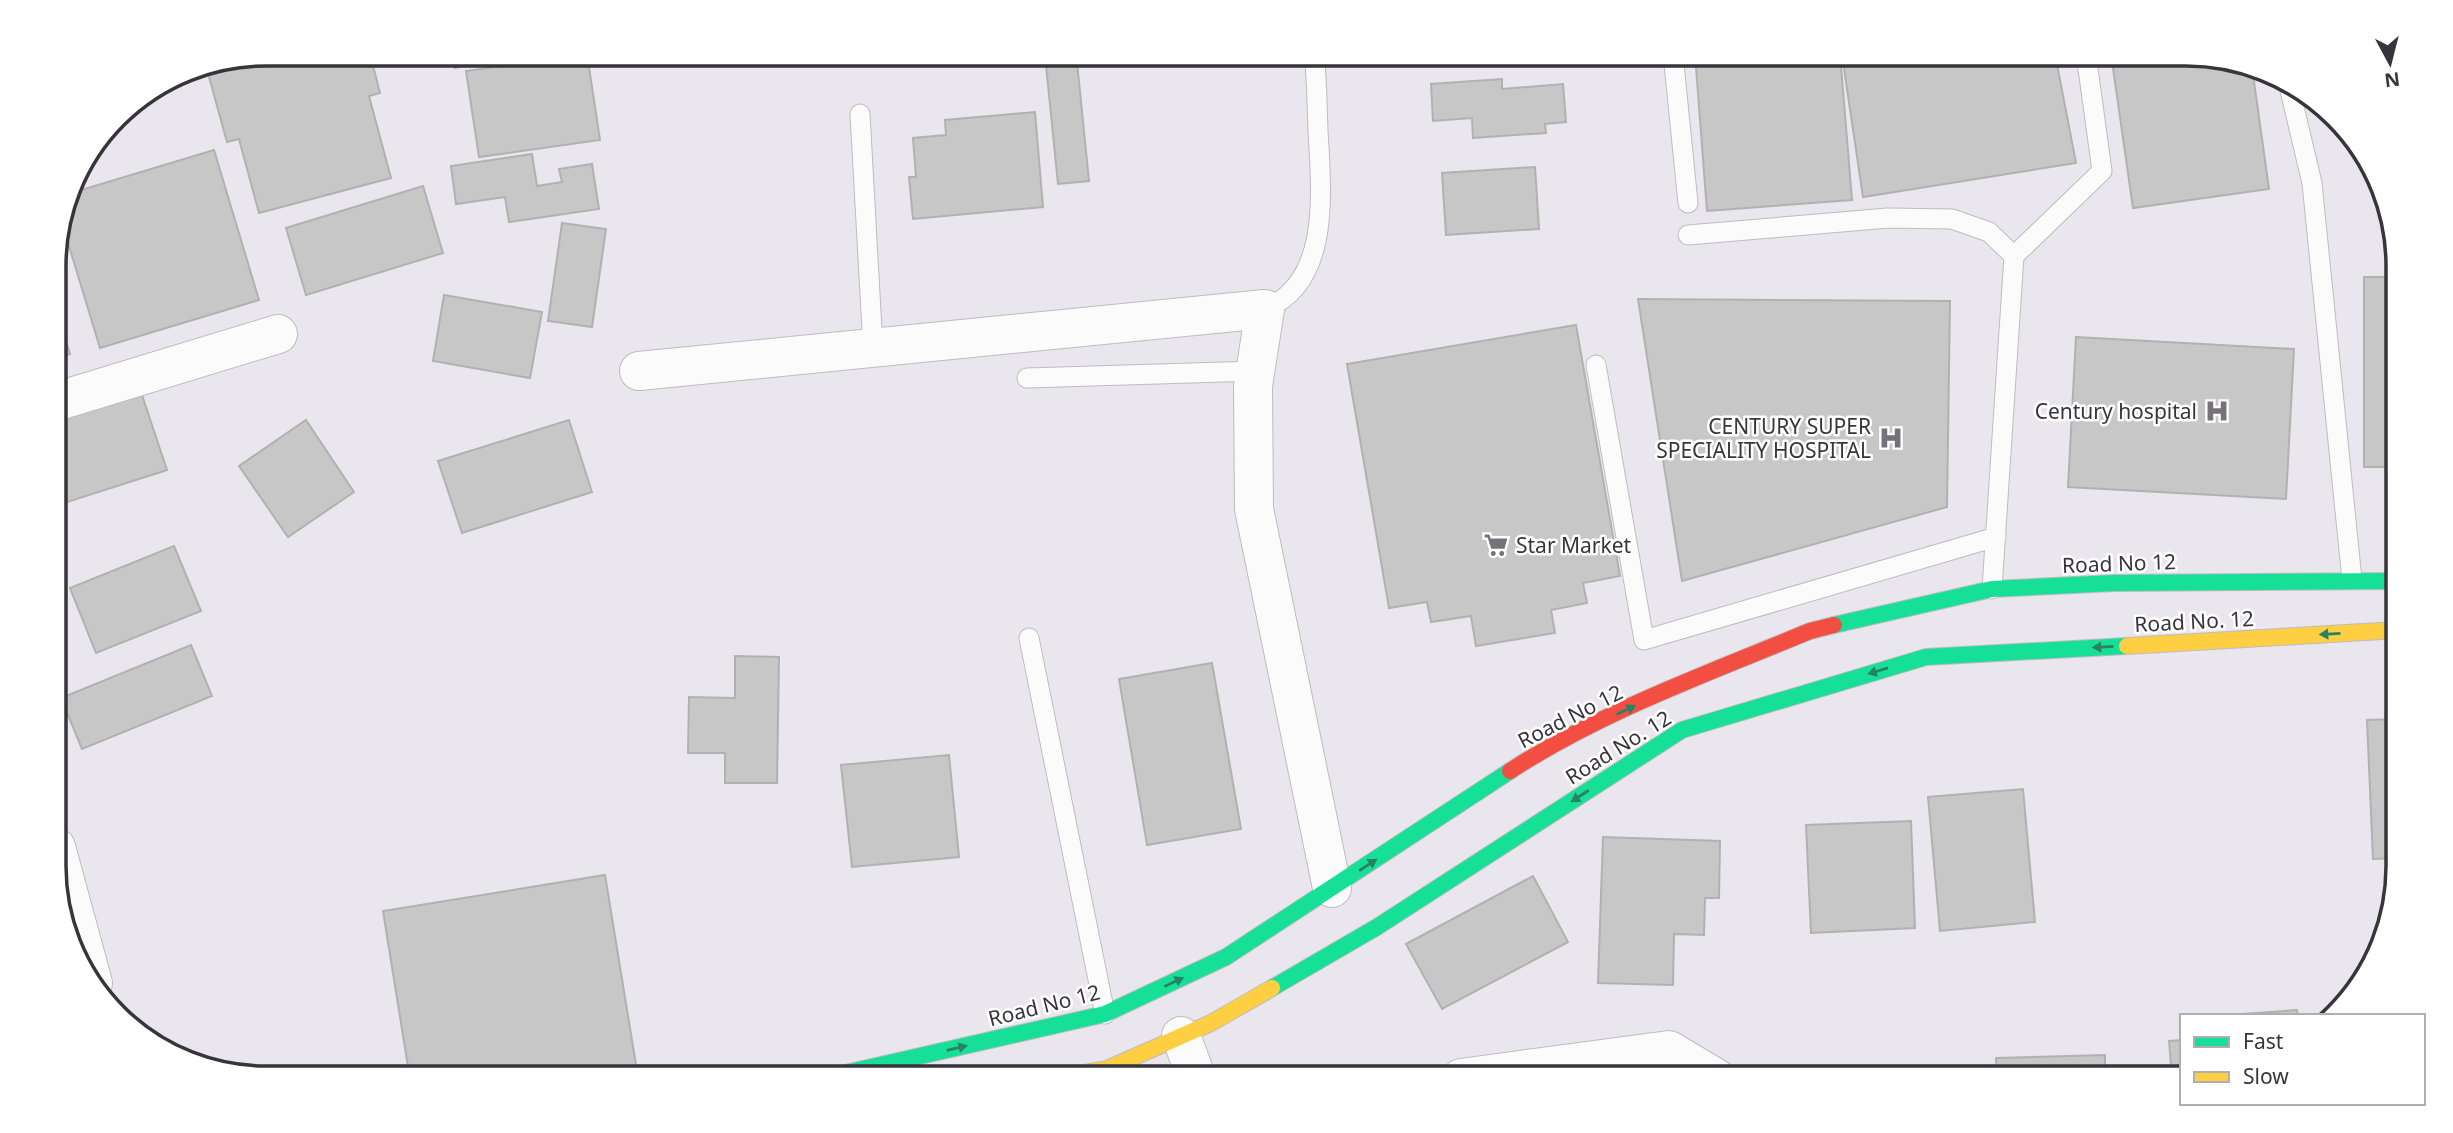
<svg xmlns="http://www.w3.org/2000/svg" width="2453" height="1133" font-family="'Noto Sans',sans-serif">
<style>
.building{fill:#c8c7c8;stroke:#b1b1b2;stroke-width:2}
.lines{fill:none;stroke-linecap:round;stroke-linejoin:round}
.lane-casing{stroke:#bebcc1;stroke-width:21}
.street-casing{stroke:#bebcc1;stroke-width:40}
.fast-casing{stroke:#bebcc1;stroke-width:18}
.slow-casing{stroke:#bebcc1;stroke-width:18}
.jam-casing{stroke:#bebcc1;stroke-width:18}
.lane{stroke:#fcfbfc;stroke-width:19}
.street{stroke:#fcfbfc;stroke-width:38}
.fast{stroke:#16e098;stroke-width:16}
.slow{stroke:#ffcf43;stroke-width:16}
.jam{stroke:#f24e42;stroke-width:16}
.oneway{fill:#288265}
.labels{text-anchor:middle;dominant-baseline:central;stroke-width:5;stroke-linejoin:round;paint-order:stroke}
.poi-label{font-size:21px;fill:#37353b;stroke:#fff;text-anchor:end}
.street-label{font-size:21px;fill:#37353b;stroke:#fff}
.rim{fill:none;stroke:#37353b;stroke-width:3.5}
</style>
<rect width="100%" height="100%" fill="#e9e6ed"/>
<g class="building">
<path d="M266,54H370L380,93L369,96L391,178L259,213L239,139L227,142L206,66Z"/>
<path d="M452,54H521L455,68Z"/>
<path d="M587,54L600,140L479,157L466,71Z"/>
<path d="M1695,54H1840L1852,200L1707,211Z"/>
<path d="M2055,54L2076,163L1863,197L1842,55Z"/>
<path d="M2111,54H2186L2252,67L2269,189L2133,208Z"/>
<path d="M1077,62L1089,181L1058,184L1046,65Z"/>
<path d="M1502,79V89L1563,84L1566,122L1545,124L1546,133L1473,138L1472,118L1433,121L1431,84Z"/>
<path d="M1035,112L1043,207L913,219L909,177H916L913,138L946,135L945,120Z"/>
<path d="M214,150L259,300L100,348L62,223L71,193Z"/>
<path d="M532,154L537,186L562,182L559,169L592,164L599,209L509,222L505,197L456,204L451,166Z"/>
<path d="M1535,167L1539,229L1446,235L1442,173Z"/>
<path d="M423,186L443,253L306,295L286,228Z"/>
<path d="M562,223L606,229L592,327L548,321Z"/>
<path d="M2364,277H2397L2398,467H2364Z"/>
<path d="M444,295L542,312L530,378L433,361Z"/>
<path d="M1638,299L1950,301L1947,507L1682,581Z"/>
<path d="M55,304L70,354L55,358Z"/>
<path d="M1576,325L1620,576L1583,583L1587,603L1551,610L1555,633L1476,646L1471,616L1431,622L1427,602L1389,608L1347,364Z"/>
<path d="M2076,337L2294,349L2286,499L2068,487Z"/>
<path d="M138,383L167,470L55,506V410Z"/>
<path d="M306,420L354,492L288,537L239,466Z"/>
<path d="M569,420L592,492L462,533L438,461Z"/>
<path d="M174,546L201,611L96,653L70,588Z"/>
<path d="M191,645L212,696L82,749L61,698Z"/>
<path d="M735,656L779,657L777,783H725V753H688L689,697L735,698Z"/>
<path d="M1212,663L1241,829L1147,845L1119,679Z"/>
<path d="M2398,719L2399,858L2373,859L2367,720Z"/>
<path d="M949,755L959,857L852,867L841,765Z"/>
<path d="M2023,789L2035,922L1940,931L1928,797Z"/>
<path d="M1911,821L1915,928L1811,933L1806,825Z"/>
<path d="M1603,837L1720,841L1719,898H1705L1704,935L1674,934L1673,985L1598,983Z"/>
<path d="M605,875L638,1077L410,1079L383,911Z"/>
<path d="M1533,876L1568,942L1442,1009L1406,944Z"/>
<path d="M2297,1010L2298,1016L2241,1014Z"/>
<path d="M2182,1040V1078H2172L2169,1041Z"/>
<path d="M2105,1055V1078H1997L1996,1058Z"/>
</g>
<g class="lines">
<g class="lane-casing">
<g id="lane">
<path d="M1673,54L1688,203"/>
<path d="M2289,86L2312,183L2352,580"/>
<path d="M860,114L873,348"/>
<path d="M1688,235L1888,218L1952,219L1989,232L2014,256L1992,589"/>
<path d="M2014,256L2102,171L2086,54"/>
<path d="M1265,309C1332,282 1321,189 1318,130C1317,105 1317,79 1314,54"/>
<path d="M1596,365L1644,640L1996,537"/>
<path d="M1027,378L1256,371"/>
<path d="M1029,638L1105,1014"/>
</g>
</g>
<g class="street-casing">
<g id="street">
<path d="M639,371L1265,309L1253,386L1254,509L1332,888"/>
<path d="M55,402L278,334"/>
<path d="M56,847L93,983"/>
<path d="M1181,1036L1197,1079"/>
<path d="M1461,1078L1669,1050L1716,1078"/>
</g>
</g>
<g class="fast-casing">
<g id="fast">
<path d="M1834,625L1992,589L2115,583L2398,581"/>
<path d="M1272,988L1377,927L1682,730L1926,657L2127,646"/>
<path d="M819,1079L1105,1014L1226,957L1510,771"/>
</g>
</g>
<g class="slow-casing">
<g id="slow">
<path d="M2127,646L2398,630"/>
<path d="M1048,1079L1107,1069L1211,1023L1272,988"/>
</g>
</g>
<g class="jam-casing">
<path id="jam" d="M1510,771C1602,711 1709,673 1810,631L1834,625"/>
</g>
<use href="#lane" class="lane"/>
<use href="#street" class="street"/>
<use href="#fast" class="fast"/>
<use href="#slow" class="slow"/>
<use href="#jam" class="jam"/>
</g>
<defs><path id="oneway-solid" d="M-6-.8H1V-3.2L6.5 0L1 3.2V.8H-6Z" transform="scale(1.75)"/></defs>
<g class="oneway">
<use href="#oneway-solid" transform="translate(2330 634) rotate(177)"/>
<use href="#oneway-solid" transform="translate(2103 647) rotate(177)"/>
<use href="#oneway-solid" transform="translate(1878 671) rotate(163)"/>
<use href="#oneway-solid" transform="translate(1626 710) rotate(-25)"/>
<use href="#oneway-solid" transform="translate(1580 796) rotate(147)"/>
<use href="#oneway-solid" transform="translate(1368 865) rotate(-33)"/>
<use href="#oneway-solid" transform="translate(1174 982) rotate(-25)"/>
<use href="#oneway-solid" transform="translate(957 1048) rotate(-13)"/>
</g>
<defs>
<g id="hospital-bare" transform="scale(1.89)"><path d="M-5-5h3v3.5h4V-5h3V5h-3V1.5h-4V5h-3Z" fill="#757379" stroke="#fff" stroke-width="2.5" paint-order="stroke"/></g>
<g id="supermarket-bare" transform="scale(1.89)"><path d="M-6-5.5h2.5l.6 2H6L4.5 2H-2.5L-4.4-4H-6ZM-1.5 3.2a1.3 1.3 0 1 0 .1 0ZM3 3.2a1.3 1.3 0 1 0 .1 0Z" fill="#757379" stroke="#fff" stroke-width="2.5" paint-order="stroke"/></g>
</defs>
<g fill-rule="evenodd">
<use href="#hospital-bare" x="2217" y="411"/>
<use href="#hospital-bare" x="1891" y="438"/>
<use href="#supermarket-bare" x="1496" y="545"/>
</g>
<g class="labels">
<g class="poi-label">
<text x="2197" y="411">Century hospital</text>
<text x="1871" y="426">CENTURY SUPER<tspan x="1871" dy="24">SPECIALITY HOSPITAL</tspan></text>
<text x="1516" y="545" text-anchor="start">Star Market</text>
</g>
<g class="street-label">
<text transform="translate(2119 563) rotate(-2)">Road No 12</text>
<text transform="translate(2194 621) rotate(-3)">Road No. 12</text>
<text transform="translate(1570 716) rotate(-27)">Road No 12</text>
<text transform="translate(1618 747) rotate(-32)">Road No. 12</text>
<text transform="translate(1044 1005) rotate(-14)">Road No 12</text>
</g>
</g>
<path d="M0 0H2453V1133H0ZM266 66H2186A200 200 0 0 1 2386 266V866A200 200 0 0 1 2186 1066H266A200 200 0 0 1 66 866V266A200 200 0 0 1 266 66Z" fill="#fff" fill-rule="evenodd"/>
<path class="rim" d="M266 66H2186A200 200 0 0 1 2386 266V866A200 200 0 0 1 2186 1066H266A200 200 0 0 1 66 866V266A200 200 0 0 1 266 66Z"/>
<rect x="2180" y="1014" width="245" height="91" fill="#ffffff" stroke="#afaeb1" stroke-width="2"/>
<rect x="2194" y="1037" width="35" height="10" fill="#16e098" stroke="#afaeb1" stroke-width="2"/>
<text x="2243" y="1049" font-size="21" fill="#37353b">Fast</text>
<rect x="2194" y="1072" width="35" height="10" fill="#ffcf43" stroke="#afaeb1" stroke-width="2"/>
<text x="2243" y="1084" font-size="21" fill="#37353b">Slow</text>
<g transform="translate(2390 63) rotate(173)" stroke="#ffffff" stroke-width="5" paint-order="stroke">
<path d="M0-5L12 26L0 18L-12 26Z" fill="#37353b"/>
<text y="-10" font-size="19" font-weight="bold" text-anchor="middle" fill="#37353b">N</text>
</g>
</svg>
